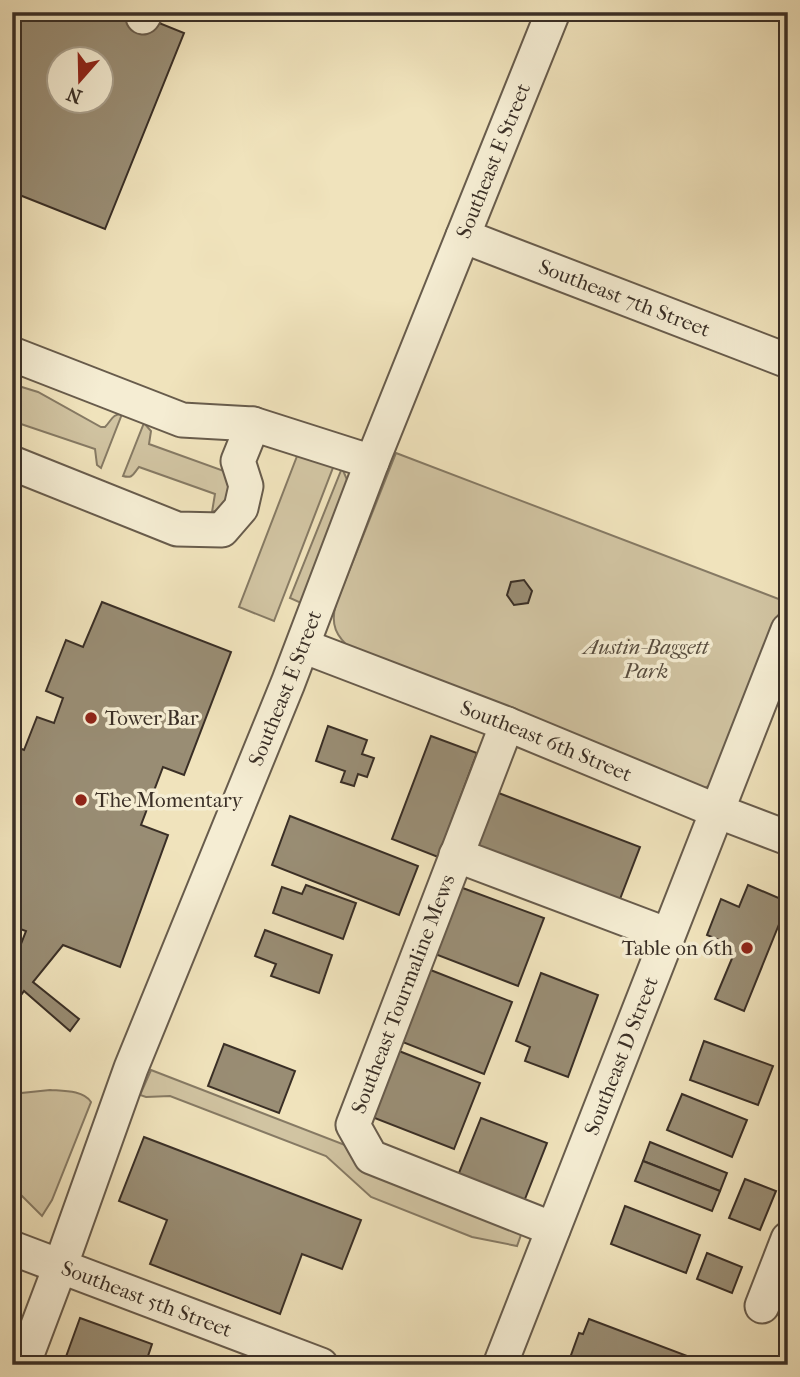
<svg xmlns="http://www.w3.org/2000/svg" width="800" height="1377" font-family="'IM FELL French Canon',serif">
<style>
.green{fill:#d1c4a2;stroke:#867a64;stroke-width:2}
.building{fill:#998d74;stroke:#3a2f26;stroke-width:2;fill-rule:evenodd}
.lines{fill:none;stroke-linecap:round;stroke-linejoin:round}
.minor-casing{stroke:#685c4c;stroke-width:37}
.minor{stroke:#f5edd3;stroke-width:33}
.poi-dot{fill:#8f2418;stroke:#f5edd3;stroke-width:2.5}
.labels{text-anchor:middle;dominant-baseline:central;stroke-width:7;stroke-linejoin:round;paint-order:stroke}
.street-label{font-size:21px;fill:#3a2f26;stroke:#f5edd3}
.park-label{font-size:21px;font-style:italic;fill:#584d3f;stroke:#f5edd3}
.poi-label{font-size:21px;fill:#3a2f26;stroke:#f5edd3;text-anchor:start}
</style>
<rect width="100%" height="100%" fill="#f0e3bc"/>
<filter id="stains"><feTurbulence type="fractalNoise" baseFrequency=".00286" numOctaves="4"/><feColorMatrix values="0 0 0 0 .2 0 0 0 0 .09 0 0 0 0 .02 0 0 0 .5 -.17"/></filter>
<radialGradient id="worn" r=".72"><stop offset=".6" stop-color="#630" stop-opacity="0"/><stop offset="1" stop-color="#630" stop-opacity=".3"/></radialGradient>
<g class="green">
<path d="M12,384L38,392L101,427H105C112,420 112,414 122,414L101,468L97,465L95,449L12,421Z"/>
<path d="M144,423L151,431L149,444L224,471C233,486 232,507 212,512L215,494L139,467C133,474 133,479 123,476Z"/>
<path d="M299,451L334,465L274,621L239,607Z"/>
<path d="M396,453L784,601L713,783L703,789L352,650C336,636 330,625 336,604Z"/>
<path d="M342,468L348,482L301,603L290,598Z"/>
<path d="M151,1070L345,1145C350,1158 358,1166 369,1174L522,1232L517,1246L472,1237L371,1197L326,1156L170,1096L146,1097L140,1095Z"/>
<path d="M50,1090C63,1091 83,1090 91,1102L52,1200L42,1216L12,1186V1094Z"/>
</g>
<g class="building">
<path d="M12,12H132L184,33L105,229L12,192ZM60,60H102V102H60Z"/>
<path d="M524,580L532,591L528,603L514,605L507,595L511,582Z"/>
<path d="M102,602L231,652L184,775L163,767L141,825L168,835L120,967L63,945L33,982L79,1019L70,1031L24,991L16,1002L12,1001V967L26,931L12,926V745L24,750L37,717L54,723L63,698L46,691L66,640L83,647Z"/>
<path d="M328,726L367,740L362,754L374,758L367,777L358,774L354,786L341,782L345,771L316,761Z"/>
<path d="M431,736L477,753L438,857L392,839Z"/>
<path d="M496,792L640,847L615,912L472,856Z"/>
<path d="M290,816L418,866L399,915L272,865Z"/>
<path d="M306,885L356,903L343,939L273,913L282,887L302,894Z"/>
<path d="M748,885L788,902L744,1011L715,999L733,956L723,952L726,943L707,935L721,899L739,907Z"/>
<path d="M460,887L544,918L518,986L435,954Z"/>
<path d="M265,930L332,955L319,993L271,976L276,964L255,956Z"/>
<path d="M428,969L512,1002L484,1074L400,1041Z"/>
<path d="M541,973L598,995L568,1077L525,1061L530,1047L516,1041Z"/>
<path d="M704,1041L773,1066L758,1105L690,1080Z"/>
<path d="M224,1044L295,1071L279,1113L208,1086Z"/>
<path d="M399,1051L480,1083L454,1149L372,1117Z"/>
<path d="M682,1094L747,1120L732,1157L667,1130Z"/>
<path d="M481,1118L547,1143L523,1204L457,1178Z"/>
<path d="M144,1137L361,1220L342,1269L302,1254L280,1314L150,1264L167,1220L119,1201Z"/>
<path d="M650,1142L727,1173L720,1191L643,1161Z"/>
<path d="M643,1161L720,1191L712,1211L635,1181Z"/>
<path d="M745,1179L776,1191L760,1230L729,1218Z"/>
<path d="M625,1206L700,1235L686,1273L611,1244Z"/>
<path d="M707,1253L742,1267L732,1293L697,1279Z"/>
<path d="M80,1318L152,1344L145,1365H63Z"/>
<path d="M589,1319L690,1357L687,1365H586L570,1358L579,1333L583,1334Z"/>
</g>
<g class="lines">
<g class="minor-casing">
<g id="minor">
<path d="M143,17L146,12"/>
<path id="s1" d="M463,236L788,361"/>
<path d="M12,354L182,420L253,424L372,462"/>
<path d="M12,463L177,529L222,530L241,508L246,486L238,461L253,424"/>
<path id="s2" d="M303,646L507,724L717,811L788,838"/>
<path d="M507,724L353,1125L371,1157L553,1229"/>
<path d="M456,855L668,935"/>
<path id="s3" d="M12,1248L321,1365"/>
<path d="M762,1306L788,1239"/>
<path id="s4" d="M23,1365L60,1267L131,1068L288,683L372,462L553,12"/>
<path id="s5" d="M500,1365L788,630"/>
</g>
</g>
<use href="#minor" class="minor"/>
</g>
<g class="poi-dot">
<circle cx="91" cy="718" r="7"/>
<circle cx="81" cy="800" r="7"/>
<circle cx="747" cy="948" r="7"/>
</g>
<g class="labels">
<g class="street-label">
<text stroke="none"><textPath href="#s4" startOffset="1293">Southeast E Street</textPath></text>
<text stroke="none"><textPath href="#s1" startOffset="173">Southeast 7th Street</textPath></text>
<text stroke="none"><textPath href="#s4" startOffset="726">Southeast E Street</textPath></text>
<text stroke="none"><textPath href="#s2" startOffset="261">Southeast 6th Street</textPath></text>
<text transform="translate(403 994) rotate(-69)">Southeast Tourmaline Mews</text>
<text stroke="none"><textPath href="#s5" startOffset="332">Southeast D Street</textPath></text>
<text stroke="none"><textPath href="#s3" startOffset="144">Southeast 5th Street</textPath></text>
</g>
<g class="park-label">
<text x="646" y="647">Austin-Baggett<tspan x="646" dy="24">Park</tspan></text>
</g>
<g class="poi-label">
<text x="105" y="718">Tower Bar</text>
<text x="95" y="800">The Momentary</text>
<text x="733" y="948" text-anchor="end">Table on 6th</text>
</g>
</g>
<rect width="800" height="1377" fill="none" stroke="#f0e3bc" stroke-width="42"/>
<rect x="14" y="14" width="772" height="1349" fill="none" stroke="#3a2f26" stroke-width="3.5"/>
<rect x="21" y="21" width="758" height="1335" fill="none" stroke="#3a2f26" stroke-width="2"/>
<g transform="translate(80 80) rotate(200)"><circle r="33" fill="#f5edd3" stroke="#aaa18e" stroke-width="2"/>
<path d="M0-5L12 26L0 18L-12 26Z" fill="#8f2418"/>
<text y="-10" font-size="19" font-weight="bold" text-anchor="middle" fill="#3a2f26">N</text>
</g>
<rect width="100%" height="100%" filter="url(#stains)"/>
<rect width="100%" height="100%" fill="url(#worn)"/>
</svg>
